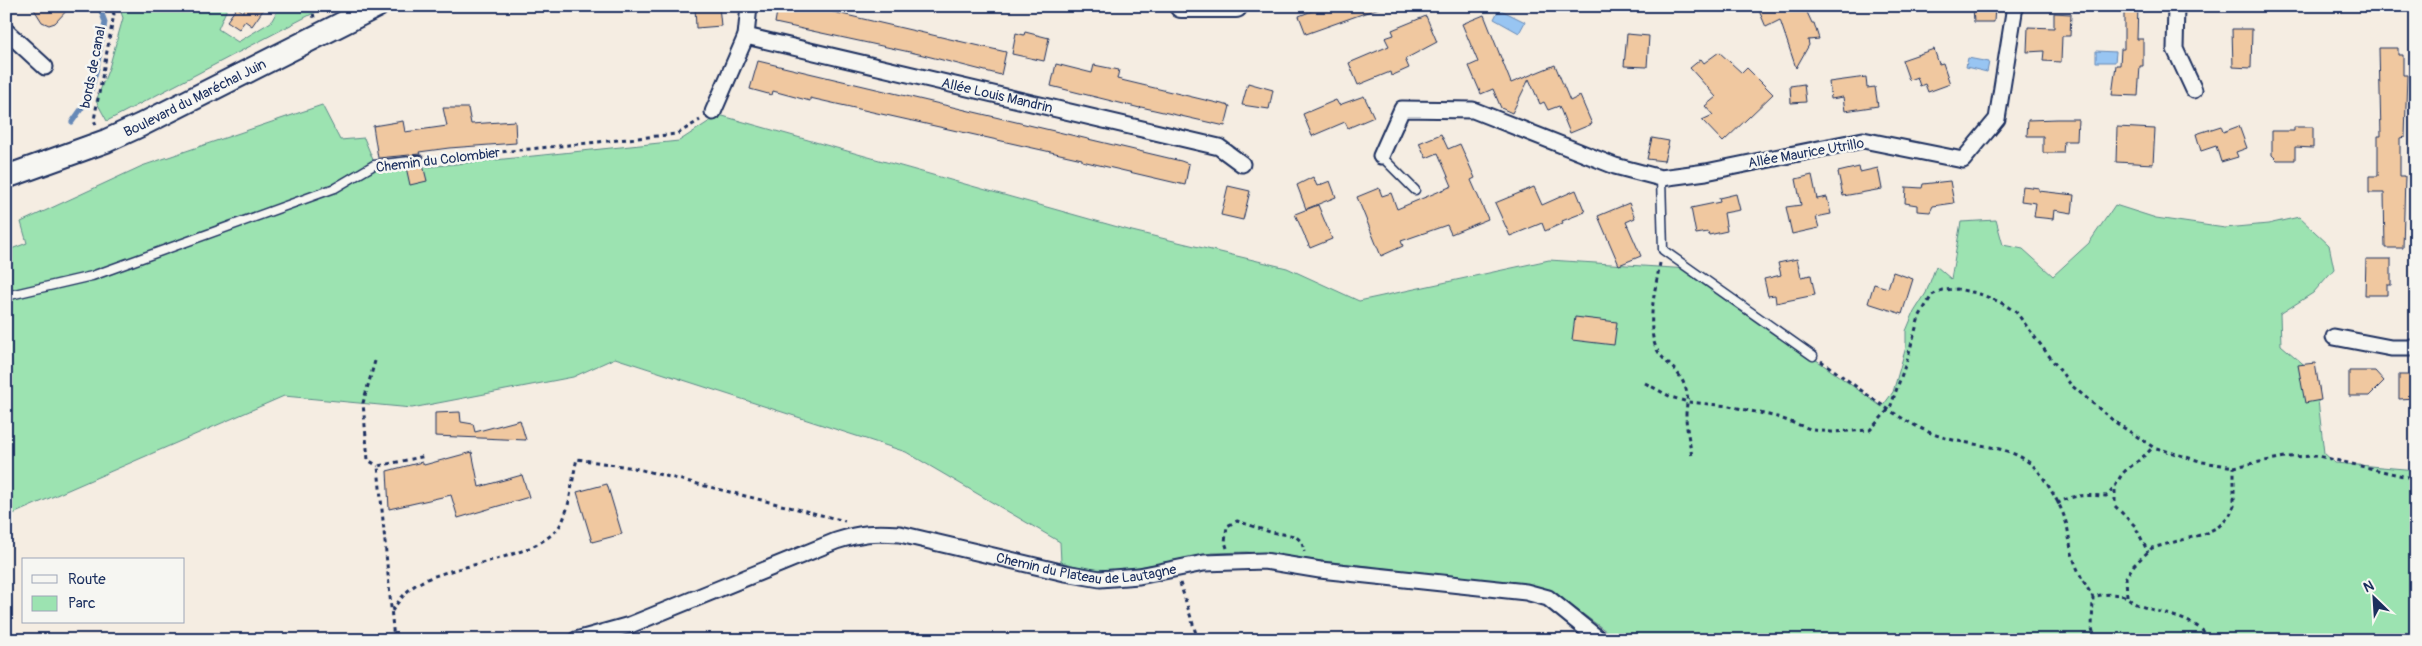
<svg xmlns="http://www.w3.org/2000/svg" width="2422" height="646" font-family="Pangolin,sans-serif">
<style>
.green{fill:#9ce3b1;stroke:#5c8988}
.water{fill:#98c5f2;stroke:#6689b7}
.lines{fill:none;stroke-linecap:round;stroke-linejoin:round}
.stream{stroke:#6689b7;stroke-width:5}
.building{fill:#f0c8a0;stroke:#1b2f5e}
.service-casing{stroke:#1b2f5e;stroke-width:11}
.minor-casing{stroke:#1b2f5e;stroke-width:19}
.secondary-casing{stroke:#1b2f5e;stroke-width:26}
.path{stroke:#1b2f5e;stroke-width:3;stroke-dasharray:4 4;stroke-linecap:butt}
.service{stroke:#f6f6f2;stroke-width:8}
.minor{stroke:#f6f6f2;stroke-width:15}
.secondary{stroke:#f6f6f2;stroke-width:22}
.labels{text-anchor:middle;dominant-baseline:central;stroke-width:5;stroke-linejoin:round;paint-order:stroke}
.street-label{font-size:14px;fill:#1b2f5e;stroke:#f6f6f2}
</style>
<rect width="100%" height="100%" fill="#f5ede2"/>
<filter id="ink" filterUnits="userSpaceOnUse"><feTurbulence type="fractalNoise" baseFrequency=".02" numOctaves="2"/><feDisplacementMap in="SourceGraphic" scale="10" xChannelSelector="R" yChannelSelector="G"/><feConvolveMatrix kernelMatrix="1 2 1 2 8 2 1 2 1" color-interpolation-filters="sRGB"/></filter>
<g filter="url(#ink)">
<g class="green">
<path d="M119,6H228L218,29L238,42L271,22L280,6H327L107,121L96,101L109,68L123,18Z"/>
<path d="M322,105L340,140L364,138L378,172L679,141L719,115L1132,231L1287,268L1359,301L1549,260L1689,269L1882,407L1893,392L1906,347V331L1914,312L1926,293L1936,266L1951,279L1961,222L1996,220L2003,245L2023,249L2053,276L2089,243L2115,205L2156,218L2225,228L2268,224L2299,217L2329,245L2334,269L2313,293L2280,314L2281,345L2315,374L2324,453L2335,463L2416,470V640H1618L1568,603L1535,586L1247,552L1212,553L1124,570L1087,569L1061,562L1060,542L906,452L615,358L573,377L412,408L284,396L6,517V251L27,243L21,222L142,166Z"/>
</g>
<g class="water">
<path d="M1499,9L1525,22L1519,33L1494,19Z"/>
<path d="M2096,51L2116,52L2115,62H2096Z"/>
<path d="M1968,58L1989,62L1987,72L1966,67Z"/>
</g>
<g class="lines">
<path class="stream" d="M72,122L89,98L97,68L105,22L99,6"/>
</g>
<g class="building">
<path d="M32,6H71L55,23L49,25L42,22Z"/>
<path d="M247,6H266L252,26L245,21L239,29L227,21L237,7L243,12Z"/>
<path d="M695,6H719L721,26L696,28Z"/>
<path d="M778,6H807L1006,52L1001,75L919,54L775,23Z"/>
<path d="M1325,6H1378L1379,8L1306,34L1299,16Z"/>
<path d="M1757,6H1810L1805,8L1812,23H1814L1819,39L1808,40L1809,45L1796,68L1780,20L1766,27Z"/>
<path d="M1973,6H1995L1994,22H1974Z"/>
<path d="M2124,6H2138L2137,39H2143V66H2140L2138,96L2112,95L2116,65H2120L2121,49H2124Z"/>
<path d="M2054,13L2071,14L2070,36H2062L2061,62L2043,61L2044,51L2027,52L2028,27L2054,28Z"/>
<path d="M1484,15L1511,83L1555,65L1570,101L1580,96L1592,124L1570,133L1559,106L1548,110L1544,102L1540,104L1529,79L1512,113L1501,108L1493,89L1481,94L1469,66L1478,62L1462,24Z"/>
<path d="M1426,16L1437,42L1405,59L1409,68L1391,76L1390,72L1358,85L1349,63L1389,46L1385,38L1394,35L1392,30Z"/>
<path d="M2232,29H2252L2251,68L2233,67Z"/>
<path d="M1025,32L1049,38L1044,61L1012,54L1016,33L1024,35Z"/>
<path d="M1627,34L1649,36L1647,67L1624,66Z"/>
<path d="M2379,48H2398V55H2403V75H2407L2405,137L2400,138V176H2405L2403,248H2385L2384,193H2369V176H2378V136H2381Z"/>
<path d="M1934,49L1939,64L1943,63L1950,84L1928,92L1925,84L1920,86L1917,77L1909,80L1902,60Z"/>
<path d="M1719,52L1742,73L1747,68L1773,94L1723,142L1702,120L1713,115L1705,106L1716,97L1690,68L1701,59L1704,63Z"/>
<path d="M758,61L1181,161L1189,164L1185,185L1082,161V159L810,98V101L773,91L772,95L750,89Z"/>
<path d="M1056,64L1092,73L1094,65L1119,70L1117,79L1230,106L1225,126L1141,107L1140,108L1051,86Z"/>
<path d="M1866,77L1867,88L1875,87L1878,106L1845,111L1843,97L1831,99L1829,82Z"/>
<path d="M1248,83L1273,90L1269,109L1242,105Z"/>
<path d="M1804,84L1806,102L1791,103L1790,86Z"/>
<path d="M1364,96L1374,117L1348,128L1345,122L1312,136L1303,114L1336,100L1339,105Z"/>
<path d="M443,108H468L471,124L515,121L516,143L449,148L419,152L420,154L378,158L373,126L403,121L405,132L447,126Z"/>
<path d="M2057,119H2078L2077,141H2064L2063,153H2043V136H2027L2028,120Z"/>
<path d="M2221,126L2223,132L2239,126L2247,148L2236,152L2238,157L2221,162L2216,146L2201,151L2196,134Z"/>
<path d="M2117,127L2155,129L2153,164L2116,162Z"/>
<path d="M2294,127H2313V148L2295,147V160H2277L2272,155V131H2294Z"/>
<path d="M1441,134L1448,149L1460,144L1475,178L1471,180L1488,219L1451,234L1447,225L1401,241L1403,246L1381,256L1357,197L1379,188L1382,196L1391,193L1397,209L1452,186L1438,153L1426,158L1419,143Z"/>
<path d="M1652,138L1669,141L1664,161L1647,159Z"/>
<path d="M423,165L427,181L410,185L406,167Z"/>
<path d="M1859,167L1860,172L1878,168L1882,189L1843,196L1838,172Z"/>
<path d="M1812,175L1817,199L1827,197L1831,214L1816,217L1819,228L1792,234L1786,207L1801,205L1796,179Z"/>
<path d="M1313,177L1317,186L1330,181L1336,197L1306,209L1297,185Z"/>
<path d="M1950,181L1954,203L1933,206L1930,212L1917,211V205L1905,203L1906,187L1922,188L1923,184Z"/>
<path d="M1228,186L1250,191L1243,220L1221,215Z"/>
<path d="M2023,186L2039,188V191L2074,195L2072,213L2054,210L2053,219L2034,217L2036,203L2021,201Z"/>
<path d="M1534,187L1542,205L1576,190L1585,212L1562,221L1563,223L1545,231L1542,223L1510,236L1495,203Z"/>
<path d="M1736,194L1740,210L1724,213L1727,231L1709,235L1708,232L1696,234L1691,208L1720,202L1719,198Z"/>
<path d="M1629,203L1635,218L1626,222L1641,256L1619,265L1598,216Z"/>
<path d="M1318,205L1332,239L1310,248L1295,214Z"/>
<path d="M1797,259L1801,277L1811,275L1815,295L1776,303L1775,295L1768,296L1764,279L1781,275L1778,263Z"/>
<path d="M2366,259H2391V285H2387V295H2365Z"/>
<path d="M1893,272L1913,279L1902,314L1868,303L1874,284L1888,288Z"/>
<path d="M1575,317L1617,322L1614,345L1572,340Z"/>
<path d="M2315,363L2321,400L2305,403L2298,365Z"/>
<path d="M2349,371H2375L2384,381L2369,396H2349Z"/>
<path d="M2399,375H2416V398L2399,399Z"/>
<path d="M460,412L461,422L473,424L475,432L520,420L526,440L435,436V413Z"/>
<path d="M472,452L479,487L522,475L529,497L458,518L451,495L389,509L387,471L422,462L424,465Z"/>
<path d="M607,484L622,534L592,542L577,492Z"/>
</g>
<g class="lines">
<g class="service-casing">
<g id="service">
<path d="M1381,156L1415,190"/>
<path d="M1661,178L1663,250L1813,356"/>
<path d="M6,296L92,276L335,188L374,165L420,160"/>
</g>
</g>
<g class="minor-casing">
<g id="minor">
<path d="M2176,6L2175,49L2194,90"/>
<path d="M6,31L45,67"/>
<path id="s1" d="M746,36L1219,147L1242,164"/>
<path d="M713,112L746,36L749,6"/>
<path d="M1381,156L1402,109L1473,110L1615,166L1661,178L1706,172L1863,140L1963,160L1997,119L2015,6"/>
<path d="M2334,337L2391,348H2416"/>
<path id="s2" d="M576,640L630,625L836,541C862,533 873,532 900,534L1065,573L1100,579L1139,576L1204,563L1264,561L1320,570L1526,592L1548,598L1600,640"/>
</g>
</g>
<g class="secondary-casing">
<g id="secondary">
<path d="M1181,6H1236"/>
<path id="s3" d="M6,177L106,141L141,125L377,6"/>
</g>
</g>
<g class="path">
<path d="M312,6L314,18"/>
<path d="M96,125L94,120L114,14L110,6"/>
<path d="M431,159L677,134L700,120"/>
<path d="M1660,263C1656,286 1644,331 1659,353C1670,368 1679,369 1686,389C1689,399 1686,406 1686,415C1686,429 1690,443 1692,457"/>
<path d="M375,361L363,403L368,460L378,466"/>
<path d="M1821,361C1857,386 1901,424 1942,437C1976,448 2019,443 2042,476C2050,488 2061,506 2065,519C2069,530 2069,542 2072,553C2076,569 2084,583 2093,597"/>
<path d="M1645,383L1671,397L1688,402L1729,406L1777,417L1813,430L1831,432L1870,430L1890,408L1907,360L1919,317L1932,295L1942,290L1957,289L1977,293L2000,302L2016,312L2071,385L2115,422L2153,447L2203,462L2234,467L2285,457L2318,456L2416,479"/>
<path d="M2115,490V506L2135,526L2148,552"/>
<path d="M2057,504C2072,494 2088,495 2106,496C2117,488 2117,479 2125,471C2135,463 2144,457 2153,447"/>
<path d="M1227,548L1225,542L1227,526L1237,521L1270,532L1295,536L1302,542L1304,552"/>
<path d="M1180,583L1198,640"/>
<path d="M2127,596L2126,577L2134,565L2152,548L2204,534L2218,527L2229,517L2234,506V467"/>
<path d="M392,611C400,599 407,589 421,582C455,563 543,559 562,522C571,504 572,478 577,459L634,468L845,521"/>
<path d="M394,640L378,466L426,456"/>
<path d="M2095,640L2092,628L2093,597C2104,594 2112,593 2124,596C2129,597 2131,602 2136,604C2156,613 2201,618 2209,640"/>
</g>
<use href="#service" class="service"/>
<use href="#minor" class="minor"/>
<use href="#secondary" class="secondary"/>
</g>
</g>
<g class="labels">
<g class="street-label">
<text transform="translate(93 67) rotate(-79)">bords de canal</text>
<text stroke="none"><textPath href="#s1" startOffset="258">Allée Louis Mandrin</textPath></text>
<text stroke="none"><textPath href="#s3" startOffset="205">Boulevard du Maréchal Juin</textPath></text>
<text transform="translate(1806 153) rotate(-10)">Allée Maurice Utrillo</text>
<text transform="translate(438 160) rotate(-7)">Chemin du Colombier</text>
<text stroke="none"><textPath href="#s2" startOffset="534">Chemin du Plateau de Lautagne</textPath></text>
</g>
</g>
<rect width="2422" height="646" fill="none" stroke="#f6f6f2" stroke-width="25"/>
<rect x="12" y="12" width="2397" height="621" fill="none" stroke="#1b2f5e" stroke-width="2" filter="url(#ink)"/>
<rect x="22" y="558" width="162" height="65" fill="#f6f6f2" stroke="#9ea6b7"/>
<rect x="32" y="575" width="25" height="8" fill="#f6f6f2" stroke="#9ea6b7"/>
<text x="68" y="584" font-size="15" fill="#1b2f5e">Route</text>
<rect x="32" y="596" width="25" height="15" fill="#9ce3b1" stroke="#9ea6b7"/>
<text x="68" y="608" font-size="15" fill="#1b2f5e">Parc</text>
<g transform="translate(2374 598) rotate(335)" stroke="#f6f6f2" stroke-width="4" paint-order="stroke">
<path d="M0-4L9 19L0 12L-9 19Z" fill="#1b2f5e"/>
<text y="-8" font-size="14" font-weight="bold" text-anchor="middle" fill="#1b2f5e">N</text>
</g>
</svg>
